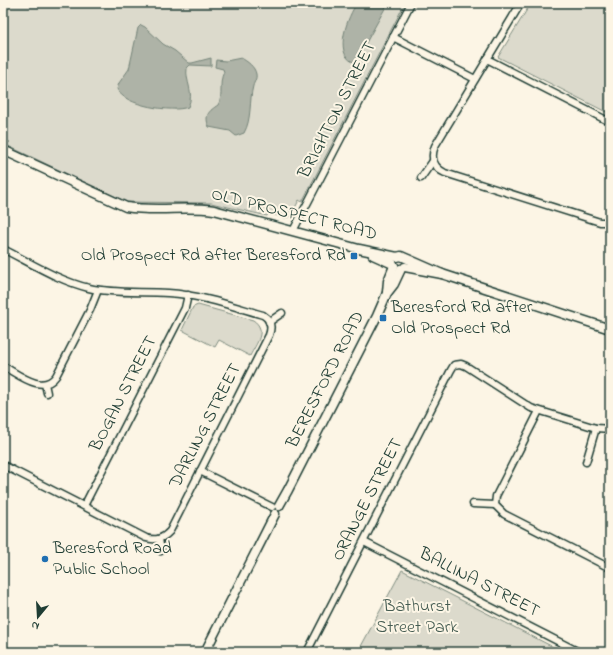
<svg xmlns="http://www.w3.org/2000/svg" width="613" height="655" font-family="'Indie Flower',sans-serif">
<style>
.green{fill:#dcdacc;stroke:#7e8c80}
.water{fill:#aeb3a7;stroke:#758479}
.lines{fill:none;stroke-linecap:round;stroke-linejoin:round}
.street-casing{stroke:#1f3d34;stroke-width:9}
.secondary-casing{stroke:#1f3d34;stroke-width:11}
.street{stroke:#fcf5e5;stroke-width:6}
.secondary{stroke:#fcf5e5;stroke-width:8}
.poi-dot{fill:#1f6fb2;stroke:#fcf5e5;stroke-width:1.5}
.labels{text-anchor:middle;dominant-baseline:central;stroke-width:4;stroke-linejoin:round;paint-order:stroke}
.street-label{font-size:18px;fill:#1f3d34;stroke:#fcf5e5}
.poi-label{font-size:18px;fill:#1f3d34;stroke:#fcf5e5;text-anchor:start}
.park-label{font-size:18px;fill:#455c52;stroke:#fcf5e5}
</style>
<rect width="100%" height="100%" fill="#fcf5e5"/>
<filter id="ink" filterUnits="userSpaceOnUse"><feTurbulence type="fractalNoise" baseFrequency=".025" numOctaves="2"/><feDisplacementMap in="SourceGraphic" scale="8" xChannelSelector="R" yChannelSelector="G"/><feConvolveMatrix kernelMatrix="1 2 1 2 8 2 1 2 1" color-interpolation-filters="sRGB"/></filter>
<g filter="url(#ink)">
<g class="green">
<path d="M3,3H405L302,202L299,200L291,216L285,218L269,213L267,216L211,203L127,202L6,145L10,142L3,139Z"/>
<path d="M531,3H610V114L498,57Z"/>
<path d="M198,305L253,320C268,330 256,344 250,356L219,340L215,347L182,330L193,307Z"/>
<path d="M402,570L563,652H358Z"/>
</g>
<g class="water">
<path d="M357,3H388L357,59L353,62C333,53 348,16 357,3Z"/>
<path d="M141,25L145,27L163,44L175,51L189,63H192L211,58V66L190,65L187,68C185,82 195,92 188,107C173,113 124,106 117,89L119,83L129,69L138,28Z"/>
<path d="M241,58C247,61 255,67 256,74C257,79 254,82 253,86C249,101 252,119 244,133L236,136L230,131L209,127C204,115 209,111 218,105C224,96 218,83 224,72L223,69L215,67L216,60L226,61Z"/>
</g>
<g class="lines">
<g class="street-casing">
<g id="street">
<path d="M521,3L435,146C430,158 434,168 445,173L600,222H606L610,221"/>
<path d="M393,37L475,79"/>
<path d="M487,59L610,122"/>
<path d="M421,178L433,161"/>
<path d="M293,231L411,3"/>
<path d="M3,249C31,263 59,281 89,288C115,294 142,291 168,293C201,295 232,306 263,315C271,320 272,327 269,335L170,531C163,539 156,541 146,538L3,465"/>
<path d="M269,322L282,313"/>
<path d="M3,366C18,374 43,395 56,376L90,310L98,290"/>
<path d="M45,384L47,393"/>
<path d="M539,411L496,496L495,505L504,514L610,568"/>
<path d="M586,462L596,428"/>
<path d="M200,471L272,507"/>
<path d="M473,504L495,505"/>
<path d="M84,506L185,308L188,295"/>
<path d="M159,539L161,551"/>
<path d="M364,542L579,652"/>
<path d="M307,652L451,370L454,365L461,364L466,366L531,408L596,428L610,429"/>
</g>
</g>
<g class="secondary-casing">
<g id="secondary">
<path d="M3,150L126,207C155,212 185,206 214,210L359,249L397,257L401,256L442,274"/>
<path d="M373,255L393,264"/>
<path d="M405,267L442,274L610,329"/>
<path d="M387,292L388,281L394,266"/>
<path d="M279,506L288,490L377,316L387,293L394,284L401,269"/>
<path d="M205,652L275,514"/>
</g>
</g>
<use href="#street" class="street"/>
<use href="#secondary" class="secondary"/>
</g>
</g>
<g class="poi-dot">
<rect x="350" y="252" width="8" height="8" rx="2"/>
<rect x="379" y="314" width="8" height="8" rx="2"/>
<circle cx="45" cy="559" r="4"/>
</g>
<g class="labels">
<g class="street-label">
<text transform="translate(338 110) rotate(-63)">BRIGHTON STREET</text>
<text transform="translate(294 215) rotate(14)">OLD PROSPECT ROAD</text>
<text transform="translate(326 380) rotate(-63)">BERESFORD ROAD</text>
<text transform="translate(124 394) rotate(-63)">BOGAN STREET</text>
<text transform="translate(206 426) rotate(-63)">DARLING STREET</text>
<text transform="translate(368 500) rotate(-63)">ORANGE STREET</text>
<text transform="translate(479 583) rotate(27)">BALLINA STREET</text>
</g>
<g class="poi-label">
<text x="346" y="256" text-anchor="end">Old Prospect Rd after Beresford Rd</text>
<text x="391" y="308">Beresford Rd after<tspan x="391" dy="21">Old Prospect Rd</tspan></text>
<text x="53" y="549">Beresford Road<tspan x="53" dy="21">Public School</tspan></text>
</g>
<g class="park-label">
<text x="417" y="607">Bathurst<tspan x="417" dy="21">Street Park</tspan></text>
</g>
</g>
<rect width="613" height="655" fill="none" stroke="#fcf5e5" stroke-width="16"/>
<rect x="8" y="8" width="597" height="639" fill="none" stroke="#1f3d34" stroke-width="1.5" filter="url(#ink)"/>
<g transform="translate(38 617) rotate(198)" stroke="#fcf5e5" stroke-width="3" paint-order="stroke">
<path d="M0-3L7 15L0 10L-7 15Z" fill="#1f3d34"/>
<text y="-6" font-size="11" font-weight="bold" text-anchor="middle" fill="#1f3d34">N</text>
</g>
</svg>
